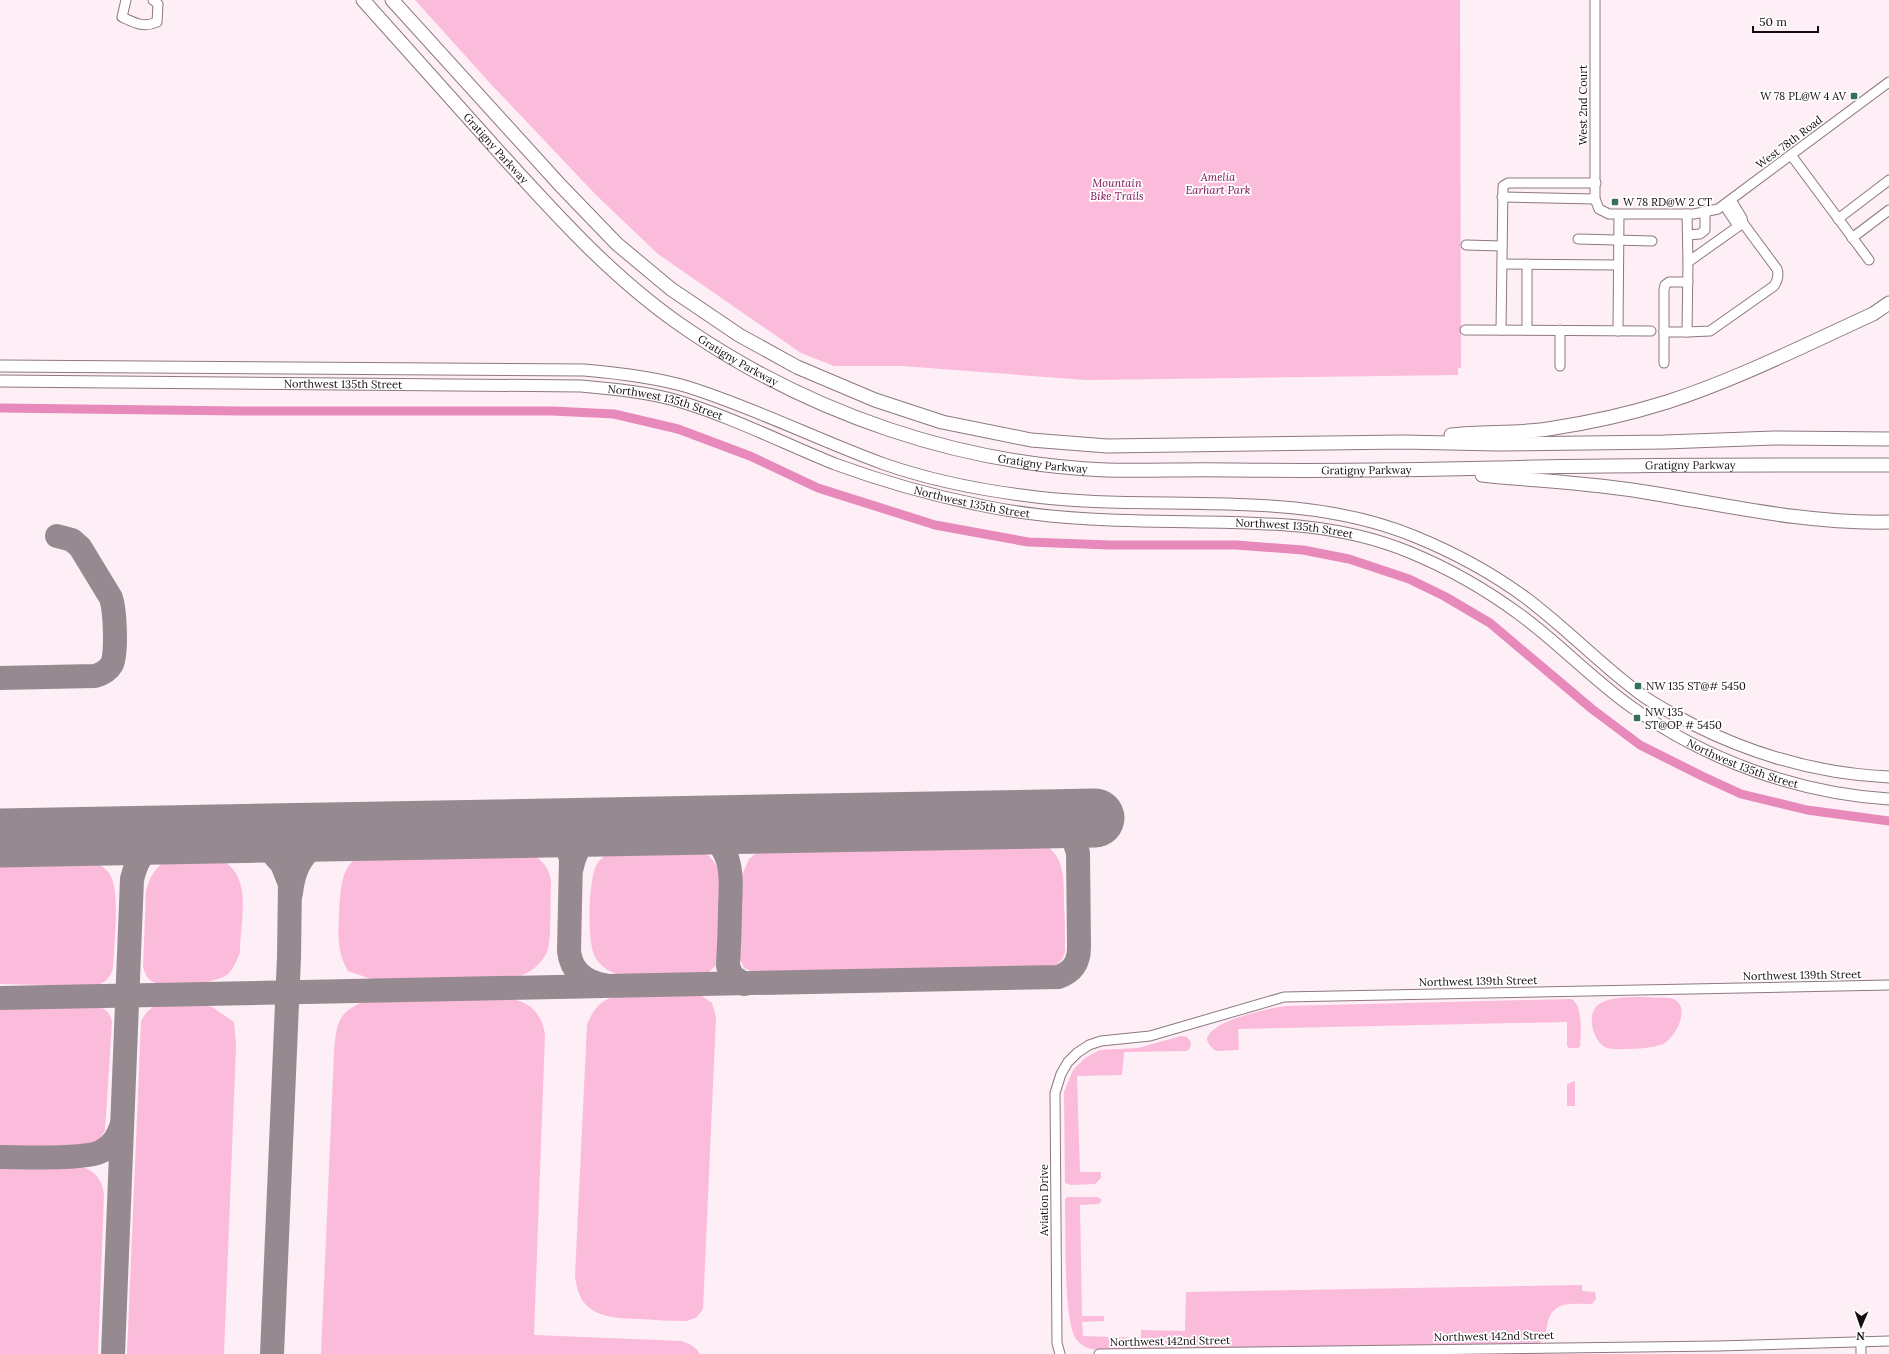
<svg xmlns="http://www.w3.org/2000/svg" width="1889" height="1354" font-family="Lora,serif">
<style>
.green{fill:#fbbbda}
.lines{fill:none;stroke-linecap:round;stroke-linejoin:round}
.canal{stroke:#e789ba;stroke-width:9}
.taxiway{stroke:#968a90;stroke-width:24}
.runway{stroke:#968a90;stroke-width:59}
.minor-casing{stroke:#8d7882;stroke-width:11}
.major-casing{stroke:#8d7882;stroke-width:13}
.highway-casing{stroke:#8d7882;stroke-width:15}
.minor{stroke:#fff;stroke-width:9}
.major{stroke:#fff;stroke-width:11}
.highway{stroke:#fff;stroke-width:13}
.poi-dot{fill:#34705c;stroke:#fff;stroke-width:1.5}
.labels{text-anchor:middle;dominant-baseline:central;stroke-width:3.5;stroke-linejoin:round;paint-order:stroke}
.poi-label{font-size:11px;fill:#130b0f;stroke:#fff;text-anchor:start}
.street-label{font-size:11px;fill:#130b0f;stroke:#fff}
.park-label{font-size:11px;font-style:italic;fill:#7b0753;stroke:#fff}
</style>
<rect width="100%" height="100%" fill="#feeef5"/>
<g class="green">
<path d="M415,0H1460L1461,368H1458V375L1086,380L903,366H834L801,353L658,254L596,195L489,82Z"/>
<path d="M1028,839C1065,847 1064,873 1064,904C1065,920 1065,935 1065,951C1063,964 1053,967 1041,968L758,974L744,968L739,957L741,877L749,859L760,850L777,843Z"/>
<path d="M688,845C705,850 716,859 720,876L718,959L716,965L707,974L625,976C613,974 601,968 595,957C587,943 588,878 597,864C600,859 607,853 613,850C628,842 669,845 688,845Z"/>
<path d="M518,849C535,853 548,863 551,880C550,896 552,940 547,952C541,965 529,974 516,977L377,981L348,971C337,952 338,935 339,914C341,881 341,854 381,850Z"/>
<path d="M208,854C256,868 241,913 240,952C237,960 234,968 228,974C216,984 167,989 153,982C147,979 145,973 143,967L146,891C156,855 176,855 208,854Z"/>
<path d="M77,857C88,859 101,863 109,873C121,890 114,945 113,968C109,980 104,984 92,986L0,984V858Z"/>
<path d="M694,994L702,996L712,1003L716,1017L703,1309L697,1317L687,1321C672,1321 656,1320 641,1319C607,1318 579,1317 575,1276L587,1025C591,1014 597,1004 608,999C624,992 674,995 694,994Z"/>
<path d="M506,998C528,1001 541,1011 545,1034L534,1335L681,1341C690,1344 695,1346 700,1354H321L334,1053C336,1023 338,1010 369,1000Z"/>
<path d="M1670,998C1693,1003 1677,1037 1663,1044C1653,1048 1637,1049 1626,1049C1620,1049 1611,1050 1605,1047C1592,1040 1585,1011 1601,1003C1618,994 1651,998 1670,998Z"/>
<path d="M1571,999C1583,1004 1581,1034 1580,1046L1578,1048H1569L1567,1046V1022L1238,1029L1239,1050L1216,1051L1210,1046L1207,1040C1208,1021 1270,1008 1286,1006Z"/>
<path d="M199,1004L212,1007L234,1022L236,1045L224,1354H127L141,1022C151,997 176,1004 199,1004Z"/>
<path d="M89,1005C102,1006 109,1009 112,1022L105,1130L100,1139L91,1145L0,1148V1006Z"/>
<path d="M1181,1036L1187,1037L1191,1042L1190,1048L1187,1051L1124,1052L1122,1075L1077,1076L1080,1172H1100L1101,1174V1178L1095,1184L1071,1185L1065,1183L1064,1092L1073,1070L1085,1058L1100,1050L1138,1048Z"/>
<path d="M1575,1081V1106H1567V1084Z"/>
<path d="M75,1165C92,1168 102,1177 104,1195L98,1354H0V1166Z"/>
<path d="M1067,1197H1098L1102,1200L1099,1204L1080,1205L1082,1316H1104V1321L1082,1322L1083,1336L1141,1338V1330L1185,1331L1186,1292L1582,1285V1291L1595,1292L1596,1299L1592,1304C1583,1304 1571,1303 1563,1305C1540,1313 1552,1336 1539,1343L1098,1350C1089,1349 1082,1347 1076,1339C1063,1321 1066,1226 1065,1199Z"/>
</g>
<g class="lines">
<path class="canal" d="M0,408L240,411H552L614,414L678,429L750,456L818,488L935,525L1028,542L1110,545H1236L1303,550L1349,559L1409,579L1444,596L1490,623L1592,709L1640,745L1702,776L1741,794L1807,810L1889,821"/>
<g class="taxiway">
<path d="M0,678L95,676C102,674 108,671 112,664C117,652 115,610 111,598L80,547L72,540L57,536"/>
<path d="M693,826C733,842 732,870 730,907C730,927 729,946 728,966L732,976L744,984"/>
<path d="M535,828C553,832 565,840 571,858L569,951C571,971 585,982 604,985"/>
<path d="M225,834L251,838L266,846L282,864L290,884L289,957L272,1354"/>
<path d="M572,867C577,842 590,833 613,827"/>
<path d="M291,893C295,855 314,840 350,832"/>
<path d="M0,998L1058,977C1073,972 1079,962 1079,947L1078,853L1074,840L1061,818"/>
<path d="M0,1157C21,1157 87,1160 102,1151C113,1145 118,1136 122,1124"/>
<path d="M113,1354L132,879C138,855 149,840 174,835"/>
</g>
<path class="runway" d="M0,838L1095,818"/>
<g class="minor-casing">
<g id="minor">
<path d="M126,0L122,17C135,23 143,28 157,22L158,4L153,0"/>
<path d="M1595,0V199L1599,209L1609,214H1694L1718,209L1889,82"/>
<path d="M1791,155L1869,260"/>
<path d="M1502,197L1595,199"/>
<path d="M1724,205L1736,223H1743L1742,218L1731,200"/>
<path d="M1687,214L1688,262"/>
<path d="M1838,219L1889,180"/>
<path d="M1743,223L1777,269C1779,275 1778,280 1774,286L1710,331L1687,332L1688,262Z"/>
<path d="M1688,235L1700,234L1705,230V213"/>
<path d="M1852,238L1889,210"/>
<path d="M1578,239L1652,241"/>
<path d="M1466,245L1502,246"/>
<path d="M1502,264L1618,265"/>
<path d="M1465,330L1651,331"/>
<path d="M1501,330L1503,186L1508,183H1596"/>
<path d="M1527,330V264"/>
<path d="M1618,331L1619,215"/>
<path d="M1687,332H1664V290L1665,285L1669,282H1688"/>
<path d="M1664,363V332"/>
<path d="M1560,366V330"/>
<path d="M1861,1342V1354"/>
<path d="M1060,1354L1057,1343L1055,1093L1061,1074L1068,1062L1077,1053L1089,1045L1101,1041L1150,1036L1284,997L1889,985"/>
<path d="M1099,1354L1718,1346L1889,1341"/>
</g>
</g>
<g class="major-casing">
<g id="major">
<path d="M0,366L584,370C619,373 654,377 688,387C755,408 818,440 884,464C927,479 975,489 1021,495C1151,514 1292,485 1416,537C1455,553 1492,573 1526,598C1566,628 1600,664 1639,693C1656,706 1675,715 1694,725C1756,756 1820,774 1889,777"/>
<path id="s1" d="M0,381L581,386C614,389 647,392 678,401C732,417 783,443 835,464C884,482 934,496 984,506C1056,521 1129,521 1202,522C1273,523 1341,524 1409,552C1448,568 1485,589 1519,614C1559,643 1593,680 1633,708C1708,761 1798,793 1889,799"/>
</g>
</g>
<g class="highway-casing">
<g id="highway">
<path id="s2" d="M363,0C408,51 454,101 499,152C558,217 617,283 691,332C813,414 959,464 1106,470C1148,471 1191,469 1234,470C1322,471 1409,470 1497,468C1628,464 1759,465 1889,465"/>
<path d="M392,0L561,186L617,244L671,289L739,335L797,367L875,400L942,422L1031,440L1107,446L1403,442L1497,444L1665,442L1774,438L1889,439"/>
<path d="M1451,435C1483,431 1516,434 1548,429C1588,423 1629,414 1667,402C1738,379 1805,345 1873,314L1889,303"/>
<path d="M1482,475C1538,481 1595,483 1651,493C1731,506 1808,524 1889,522"/>
</g>
</g>
<use href="#minor" class="minor"/>
<use href="#major" class="major"/>
<use href="#highway" class="highway"/>
</g>
<g class="poi-dot">
<rect x="1850" y="92" width="8" height="8" rx="2"/>
<rect x="1611" y="198" width="8" height="8" rx="2"/>
<rect x="1634" y="682" width="8" height="8" rx="2"/>
<rect x="1633" y="714" width="8" height="8" rx="2"/>
</g>
<g class="labels">
<g class="poi-label">
<text x="1846" y="96" text-anchor="end">W 78 PL@W 4 AV</text>
<text x="1623" y="202">W 78 RD@W 2 CT</text>
<text x="1646" y="686">NW 135 ST@# 5450</text>
<text x="1645" y="712">NW 135<tspan x="1645" dy="13">ST@OP # 5450</tspan></text>
</g>
<g class="street-label">
<text transform="translate(1583 105) rotate(-90)">West 2nd Court</text>
<text transform="translate(1789 142) rotate(-37)">West 78th Road</text>
<text stroke="none"><textPath href="#s2" startOffset="199">Gratigny Parkway</textPath></text>
<text stroke="none"><textPath href="#s2" startOffset="523">Gratigny Parkway</textPath></text>
<text stroke="none"><textPath href="#s1" startOffset="343">Northwest 135th Street</textPath></text>
<text stroke="none"><textPath href="#s1" startOffset="667">Northwest 135th Street</textPath></text>
<text stroke="none"><textPath href="#s2" startOffset="847">Gratigny Parkway</textPath></text>
<text stroke="none"><textPath href="#s2" startOffset="1495">Gratigny Parkway</textPath></text>
<text stroke="none"><textPath href="#s2" startOffset="1171">Gratigny Parkway</textPath></text>
<text stroke="none"><textPath href="#s1" startOffset="991">Northwest 135th Street</textPath></text>
<text stroke="none"><textPath href="#s1" startOffset="1315">Northwest 135th Street</textPath></text>
<text stroke="none"><textPath href="#s1" startOffset="1831">Northwest 135th Street</textPath></text>
<text transform="translate(1802 975) rotate(-1)">Northwest 139th Street</text>
<text transform="translate(1478 981) rotate(-1)">Northwest 139th Street</text>
<text transform="translate(1044 1200) rotate(-90)">Aviation Drive</text>
<text transform="translate(1494 1336) rotate(-1)">Northwest 142nd Street</text>
<text transform="translate(1170 1341) rotate(-1)">Northwest 142nd Street</text>
</g>
<g class="park-label">
<text x="1218" y="177">Amelia<tspan x="1218" dy="13">Earhart Park</tspan></text>
<text x="1117" y="183">Mountain<tspan x="1117" dy="13">Bike Trails</tspan></text>
</g>
</g>
<g transform="translate(1861 1326) rotate(182)" stroke="#ffffff" stroke-width="3" paint-order="stroke">
<path d="M0-3L7 15L0 10L-7 15Z" fill="#130b0f"/>
<text y="-6" font-size="11" font-weight="bold" text-anchor="middle" fill="#130b0f">N</text>
</g>
<path d="M1753 26v6h65v-6" fill="none" stroke="#130b0f" stroke-width="2"/>
<text x="1759" y="26" font-size="12" fill="#130b0f" stroke="#ffffff" stroke-width="3" paint-order="stroke">50 m</text>
</svg>
